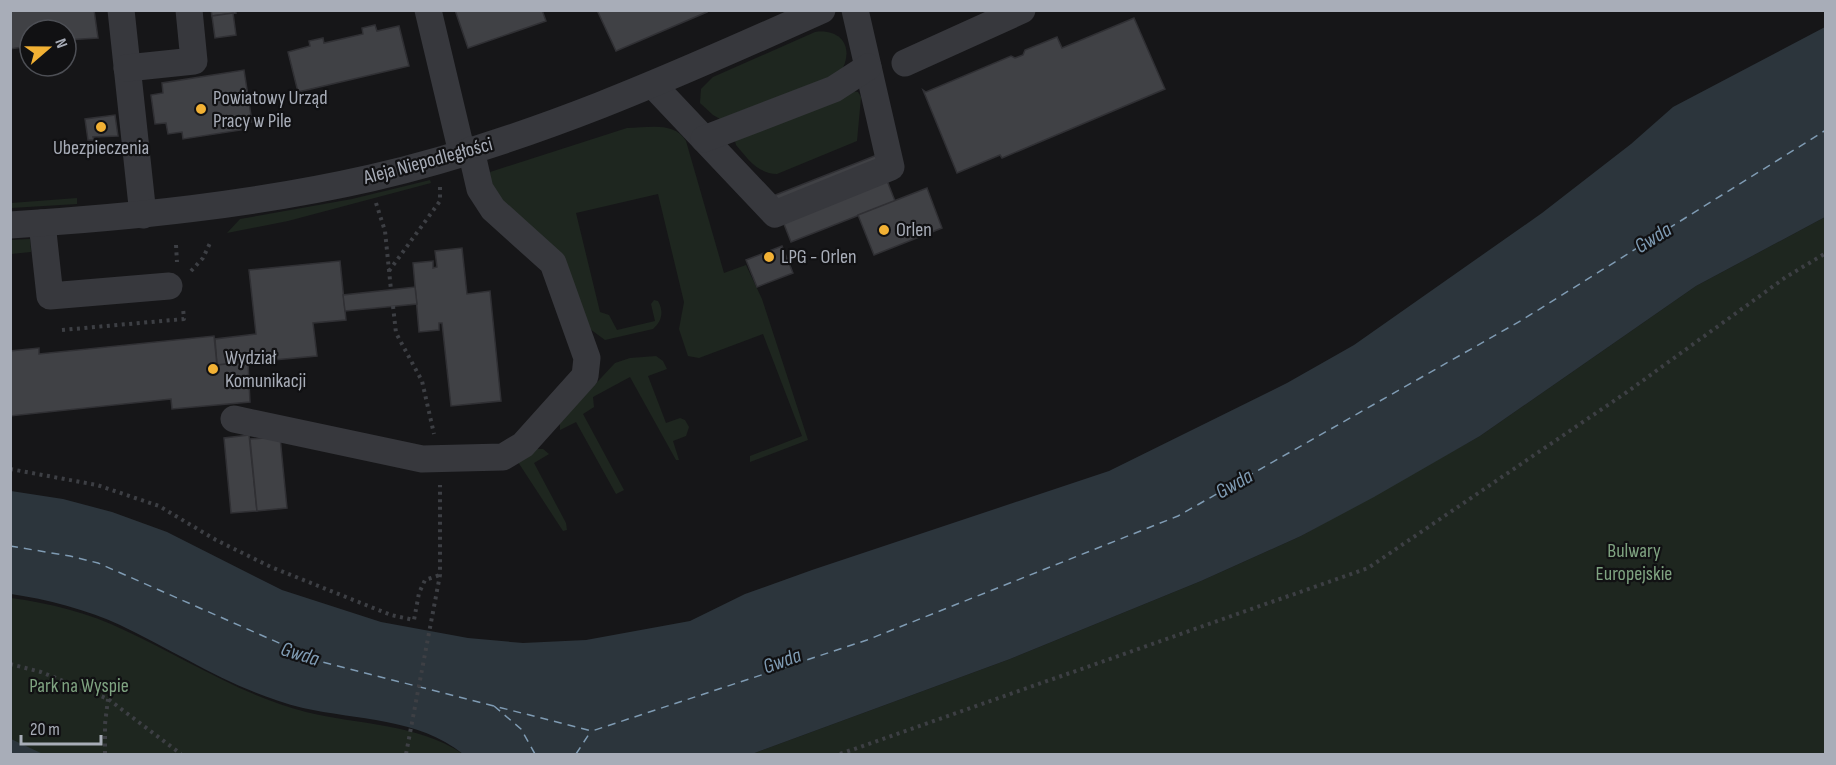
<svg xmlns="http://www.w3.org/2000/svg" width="1836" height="765" font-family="'Sofia Sans Condensed',sans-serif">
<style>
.green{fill:#1e261f}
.water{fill:#2c353c}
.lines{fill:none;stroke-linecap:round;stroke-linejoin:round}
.ferry{stroke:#7f9bb3;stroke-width:1.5;stroke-dasharray:8 6;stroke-linecap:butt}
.building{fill:#404145;stroke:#303034;stroke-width:1.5}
.path{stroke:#3d3f44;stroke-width:4;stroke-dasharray:3 4.5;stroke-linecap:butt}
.minor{stroke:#37383d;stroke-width:27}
.poi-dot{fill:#f2b134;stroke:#111113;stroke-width:2}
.labels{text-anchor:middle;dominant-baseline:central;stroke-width:4.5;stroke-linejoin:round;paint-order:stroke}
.poi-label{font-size:20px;fill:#a8adb8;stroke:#111113;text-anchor:start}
.street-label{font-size:20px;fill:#a8adb8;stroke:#111113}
.park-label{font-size:20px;fill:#7fa381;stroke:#111113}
.water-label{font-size:21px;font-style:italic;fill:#7f9bb3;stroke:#111113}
</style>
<rect width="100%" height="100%" fill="#161618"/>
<g class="green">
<path d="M815,32C843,28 855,50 840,73L720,119L713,115L700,103L701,89L713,77Z"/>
<path d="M852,91L858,92L861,97L857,141L777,174C757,173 748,159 736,145L735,141Z"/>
<path d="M627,128C648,128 674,121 686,141L724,273L746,265L762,299L808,440L750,462V456L802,436L763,334L699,358L688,356L679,329L684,302L658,194L576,213L600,312L609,315L617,330L655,321L651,304L654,300L658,301C664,312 662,321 653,329L605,340L590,329L540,239L491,188L490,172Z"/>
<path d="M430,180L431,183L288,221L227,233L240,219L352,199Z"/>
<path d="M77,198V204L11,208V203Z"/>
<path d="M1825,217V754H752L1010,659L1201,581L1301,536L1480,436L1696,286Z"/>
<path d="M30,239L31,252L11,254V240Z"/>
<path d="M656,356L663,361L667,369L648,376L666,423L680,418L685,420L689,427L686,436L673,441L679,460H676L630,377L593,397L594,407L583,414L624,490L616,494L576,422L560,430V422L615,363L630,358Z"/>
<path d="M536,449H543L549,454L534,463L566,523L567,530L563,531L518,462Z"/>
<path d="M11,598C48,603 90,613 124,630C185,658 240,695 306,712C358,725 417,723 463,754H11Z"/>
</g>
<g class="water">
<path d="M1825,27V217L1696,286L1480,436L1374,497L1301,536L1201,581L1010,659L752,754H463C419,718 356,720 303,708C236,692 181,654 120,625C88,610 46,599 11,594V491L63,499L112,512L167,532L282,590L381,622L468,638L523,643L586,640L690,621L745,594L812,570L1109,471L1287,383L1354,345L1542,213L1631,144L1673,107Z"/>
<path d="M11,739L43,754H11Z"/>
</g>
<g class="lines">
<g class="ferry">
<path d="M10,546L70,556L98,563L322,662L592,731L867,640L1178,516L1522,320L1826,130"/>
<path d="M494,706L521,729L535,754"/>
<path d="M576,754L591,731"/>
</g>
</g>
<g class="building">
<path d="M10,10H94L98,38L66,40V30H30V46L10,49Z"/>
<path d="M211,10H235L236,13L212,16Z"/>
<path d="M455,10H542L546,21L468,48Z"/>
<path d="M597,10H706L707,12L616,51Z"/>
<path d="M233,13L236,35L215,38L212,16Z"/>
<path d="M1134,18L1165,89L1002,158L1000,155L957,173L923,90L926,92L1011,56L1015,58L1023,55L1025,50L1057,37L1062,48Z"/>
<path d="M375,25L377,31L399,26L409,66L298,92L288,52L310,46L309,41L323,38L324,43L363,34L362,28Z"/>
<path d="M244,70L252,122L240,124L241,130L183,139L182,132L168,134L166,123L155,124L151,95L163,93L162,83Z"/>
<path d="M115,115L118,136L93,137L94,140H88L85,119Z"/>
<path d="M877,155L895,201L791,242L773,196Z"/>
<path d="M927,188L942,228L874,255L858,215Z"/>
<path d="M782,246L793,273L757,287L746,260Z"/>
<path d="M462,248L467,294L490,291L501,401L451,406L442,323H439V330L419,332L413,263L433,261V268L437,267L435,251Z"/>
<path d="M340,261L346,320L313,323L317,356L217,365L215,339L256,334L249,270Z"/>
<path d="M415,287L417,304L345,311L343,295Z"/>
<path d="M214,336L217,365L248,362L250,402L172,409L171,399L10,416V351L39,348V354Z"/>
<path d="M249,435L257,511L231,513L224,438Z"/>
<path d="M280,437L287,508L257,511L250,439Z"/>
</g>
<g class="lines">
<g class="path">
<path d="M376,203L385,231L391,290"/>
<path d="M176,245L177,262"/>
<path d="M191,271L203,258L211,241"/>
<path d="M389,271L440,201V187"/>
<path d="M393,306L396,333L422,381L434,434"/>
<path d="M62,330L184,319L183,308"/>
<path d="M10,469L97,485L159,506L216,540L271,567L391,615L414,620L419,593L425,580L440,575"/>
<path d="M10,664L41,672L108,699L181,754"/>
<path d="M105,754V724L108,699"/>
<path d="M406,754L440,575V485"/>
<path d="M840,754L1368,568L1627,392L1786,277L1826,253"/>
</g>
<g class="minor">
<path d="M121,10L143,215"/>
<path d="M428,10L462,153"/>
<path d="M905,63L1022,10"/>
<path d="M127,68L194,61L189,10"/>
<path d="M653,85L775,214L891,167L855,10"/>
<path d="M704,139L834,89L868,67"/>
<path d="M42,223L50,296L169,286"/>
<path d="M10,225C132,217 252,205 371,178C528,142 675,76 822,10"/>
<path d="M234,419L422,459L503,457L523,445L585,376L587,358L553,263L493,209L480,189L471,150"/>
</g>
</g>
<g class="poi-dot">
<circle cx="201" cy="109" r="6"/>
<circle cx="101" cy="127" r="6"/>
<circle cx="884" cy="230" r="6"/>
<circle cx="769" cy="257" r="6"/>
<circle cx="213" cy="369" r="6"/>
</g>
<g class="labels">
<g class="poi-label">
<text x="213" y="98">Powiatowy Urząd<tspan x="213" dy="23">Pracy w Pile</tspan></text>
<text x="101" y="148" text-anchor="middle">Ubezpieczenia</text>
<text x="896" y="230">Orlen</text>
<text x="781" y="257">LPG - Orlen</text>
<text x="225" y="358">Wydział<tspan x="225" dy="23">Komunikacji</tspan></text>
</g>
<g class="street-label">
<text transform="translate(428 161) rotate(-15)">Aleja Niepodległości</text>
</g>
<g class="park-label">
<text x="1634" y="551">Bulwary<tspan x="1634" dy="23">Europejskie</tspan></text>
<text x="79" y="686">Park na Wyspie</text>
</g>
<g class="water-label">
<text transform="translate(1653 238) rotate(-32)">Gwda</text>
<text transform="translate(1234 484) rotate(-30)">Gwda</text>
<text transform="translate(300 654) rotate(17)">Gwda</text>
<text transform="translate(782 661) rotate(-20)">Gwda</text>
</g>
</g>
<rect width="1836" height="765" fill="none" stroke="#a8adb8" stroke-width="24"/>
<g transform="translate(48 48) rotate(70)"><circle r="28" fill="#111113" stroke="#4d4f55" stroke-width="1.5"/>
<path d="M0-4.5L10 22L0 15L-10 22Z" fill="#f2b134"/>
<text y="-9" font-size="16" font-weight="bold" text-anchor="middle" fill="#a8adb8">N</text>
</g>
<path d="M21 735v9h80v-9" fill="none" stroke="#a8adb8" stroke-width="3"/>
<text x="30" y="735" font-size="18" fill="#a8adb8" stroke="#111113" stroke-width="4.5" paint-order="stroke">20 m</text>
</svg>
